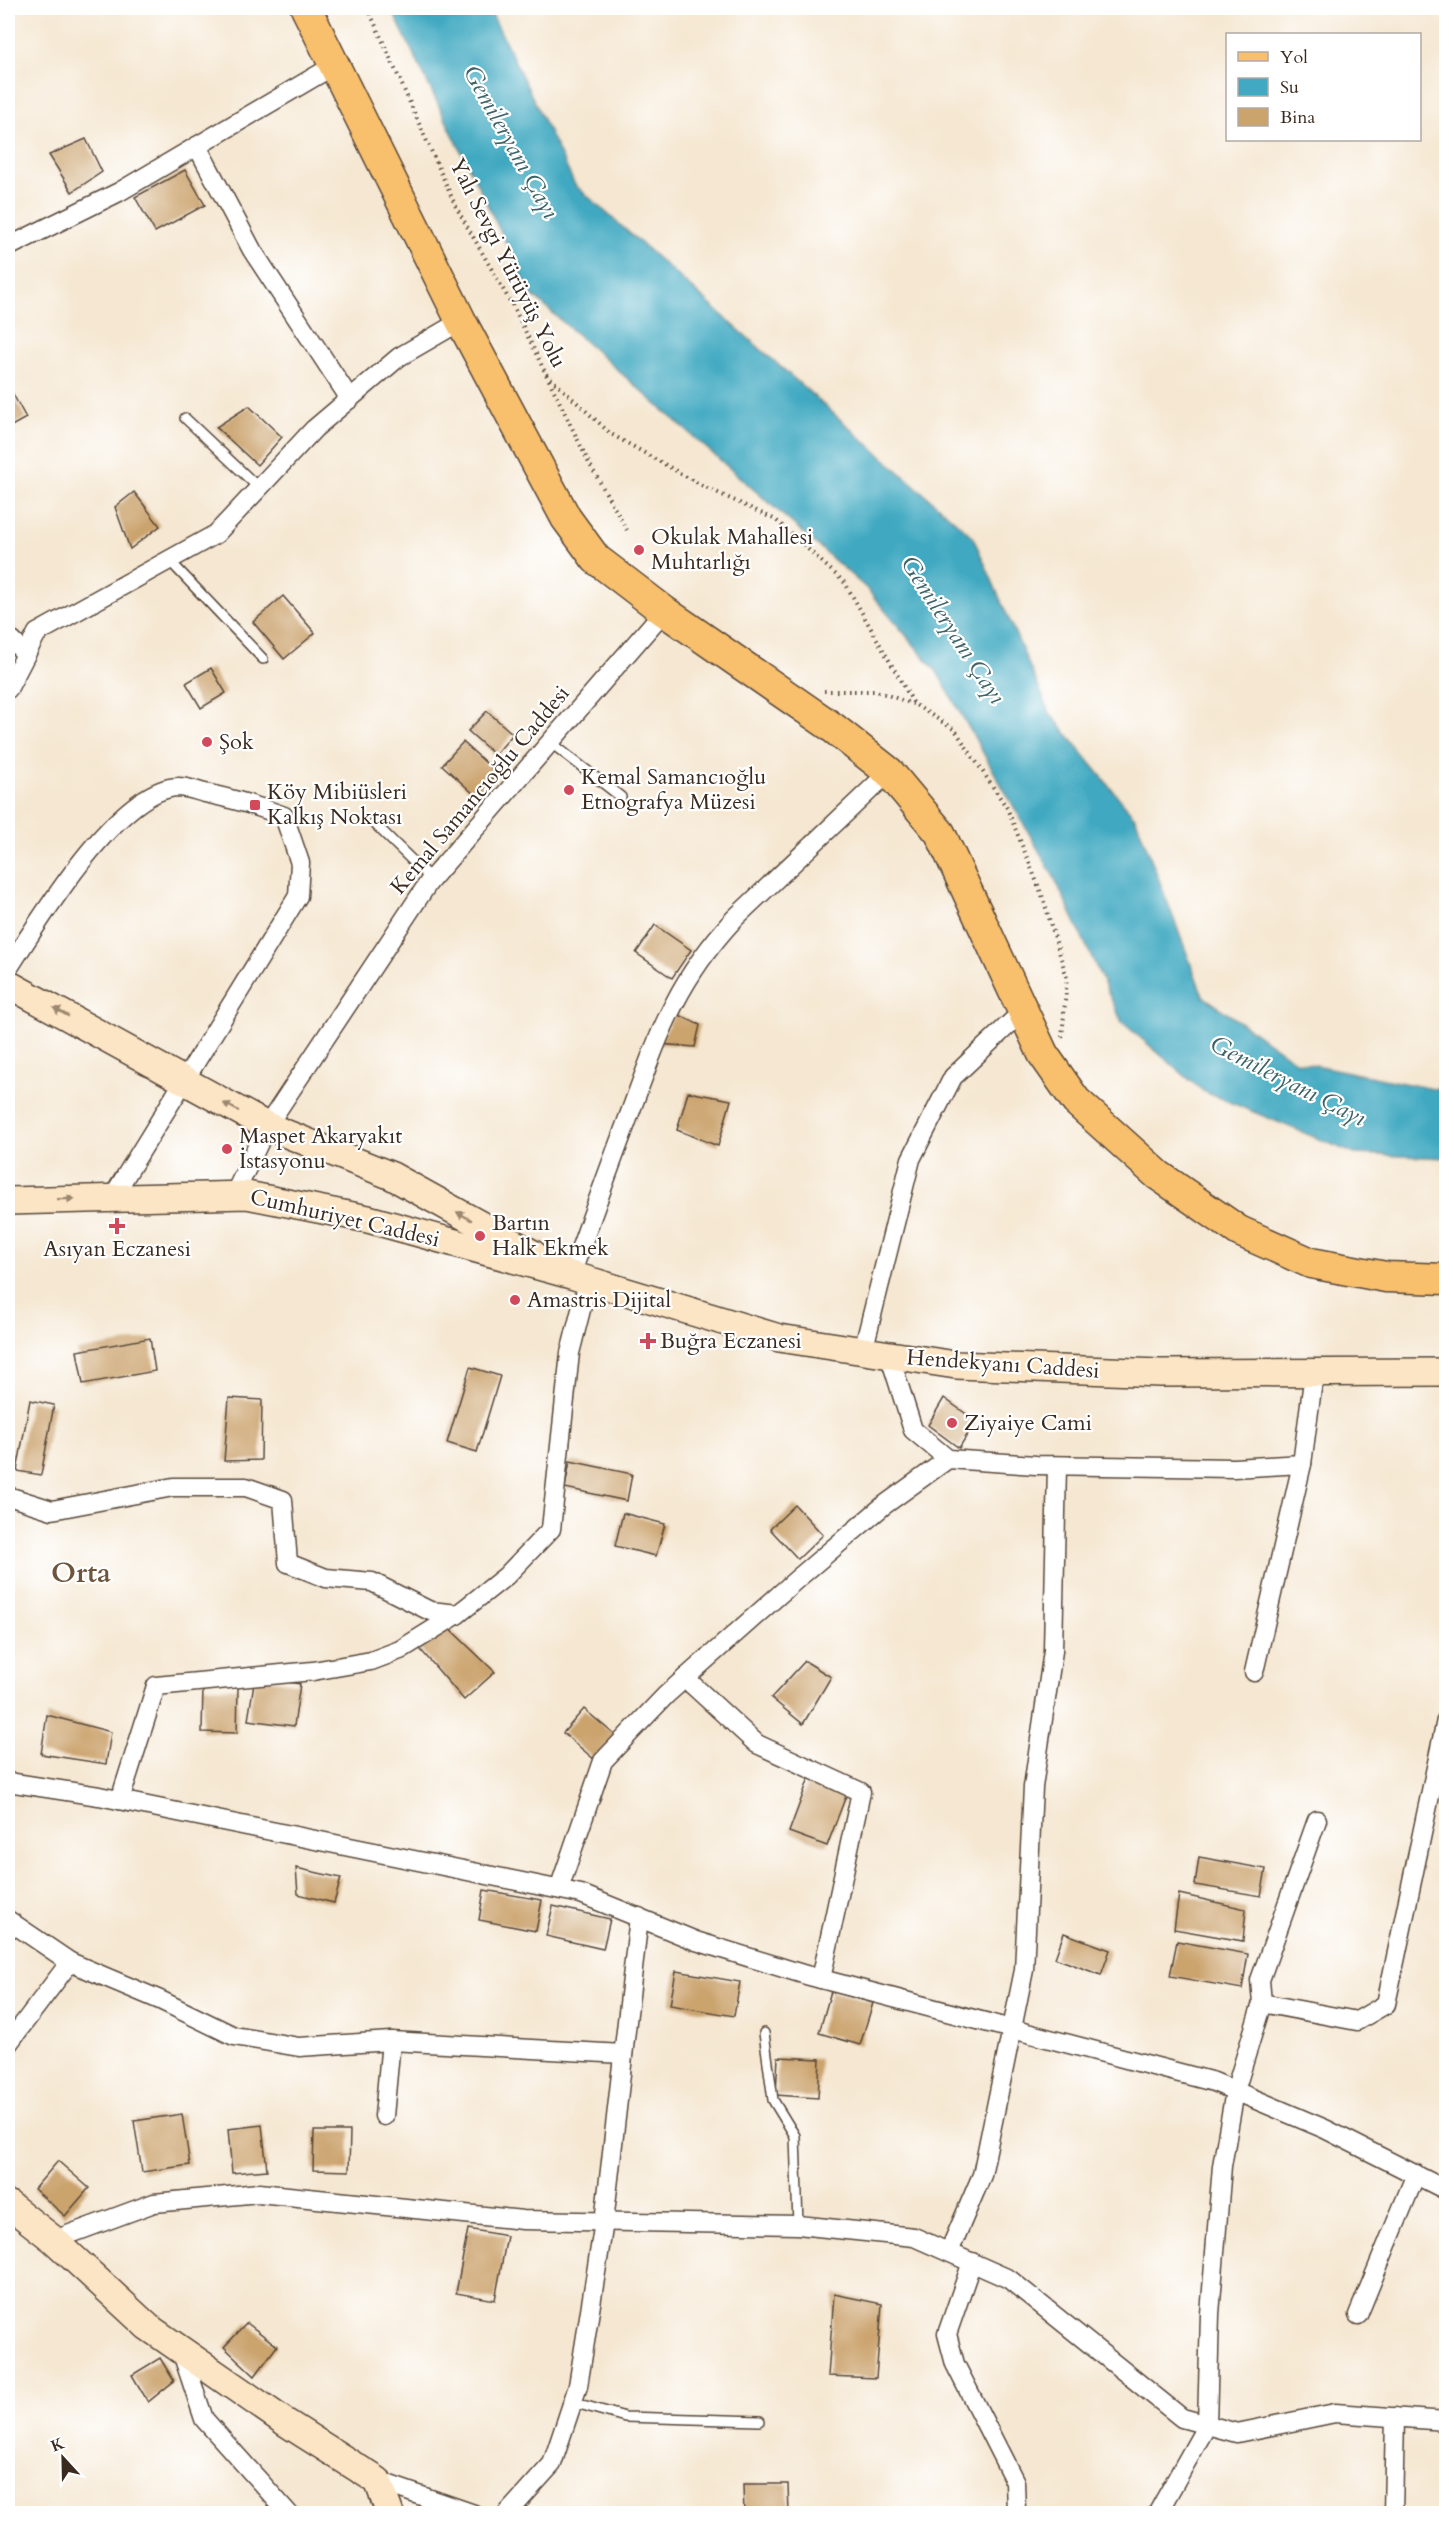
<svg xmlns="http://www.w3.org/2000/svg" width="1454" height="2521" font-family="Cardo,serif">
<style>
.water{fill:#41a9c1;stroke:#3e6a70;stroke-width:1.5}
.building{fill:#cba36d}
.lines{fill:none;stroke-linecap:round;stroke-linejoin:round}
.lane-casing{stroke:#574639;stroke-width:12}
.street-casing{stroke:#574639;stroke-width:21}
.secondary-casing{stroke:#574639;stroke-width:30}
.primary-casing{stroke:#574639;stroke-width:33}
.path{stroke:#574639;stroke-width:4;stroke-dasharray:1.5 4.5;stroke-linecap:butt}
.lane{stroke:#fff;stroke-width:9}
.street{stroke:#fff;stroke-width:18}
.secondary{stroke:#fce5c4;stroke-width:27}
.primary{stroke:#f8bf6c;stroke-width:30}
.oneway{fill:#9c8871}
.poi-dot{fill:#d1495b;stroke:#fff;stroke-width:2}
.labels{text-anchor:middle;dominant-baseline:central;stroke-width:4.5;stroke-linejoin:round;paint-order:stroke}
.street-label{font-size:22px;fill:#3b2a1e;stroke:#fff}
.poi-label{font-size:22px;fill:#3b2a1e;stroke:#fff;text-anchor:start}
.water-label{font-size:24px;font-style:italic;fill:#3e6367;stroke:#fff}
.district-label{font-size:28px;font-weight:bold;fill:#6d543a;stroke:#fff}
</style>
<rect width="100%" height="100%" fill="#fff"/>
<filter id="ink" filterUnits="userSpaceOnUse"><feTurbulence type="fractalNoise" baseFrequency=".0167" numOctaves="2"/><feDisplacementMap in="SourceGraphic" scale="12" xChannelSelector="R" yChannelSelector="G"/><feConvolveMatrix kernelMatrix="1 2 1 2 8 2 1 2 1" color-interpolation-filters="sRGB"/></filter>
<filter id="wash" filterUnits="userSpaceOnUse"><feTurbulence type="fractalNoise" baseFrequency=".008" numOctaves="4" result="noise"/><feDisplacementMap in="SourceGraphic" scale="24" xChannelSelector="R" yChannelSelector="G"/><feGaussianBlur stdDeviation="1.35" result="paint"/><feColorMatrix in="noise" values="0 0 0 0 0 0 0 0 0 0 0 0 0 0 0 0 0 1.4 0 .05"/><feComposite in="paint" operator="in"/></filter>
<g filter="url(#wash)">
<rect width="100%" height="100%" fill="#f5e7d1"/>
<path class="water" d="M391,8H489L575,185L973,537L1050,713L1136,819L1203,996L1295,1061L1433,1089L1446,1086V1158L1355,1154L1203,1091L1122,1022L1055,879L937,672L866,588L531,294Z"/>
<g id="blocks">
<g class="building">
<path d="M86,139L102,172L72,192L49,155Z"/>
<path d="M185,170L205,205L155,232L135,197Z"/>
<path d="M8,385L26,418L8,428Z"/>
<path d="M249,406L282,437L257,465L216,427Z"/>
<path d="M134,492L160,526L130,549L115,507Z"/>
<path d="M283,596L315,633L284,659L253,622Z"/>
<path d="M211,668L226,693L201,708L186,683Z"/>
<path d="M487,711L513,734L495,755L468,731Z"/>
<path d="M463,742L497,773L476,796L442,765Z"/>
<path d="M655,925L691,950L672,978L636,953Z"/>
<path d="M675,1013L700,1025L695,1047L659,1044Z"/>
<path d="M688,1092L731,1100L718,1146L677,1130Z"/>
<path d="M150,1338L155,1371L83,1384L77,1351Z"/>
<path d="M470,1367L500,1376L477,1452L447,1443Z"/>
<path d="M229,1398L262,1400L261,1460L224,1461Z"/>
<path d="M944,1398L976,1421L959,1448L928,1425Z"/>
<path d="M30,1400L54,1405L41,1475L17,1471Z"/>
<path d="M570,1461L632,1474L627,1501L565,1488Z"/>
<path d="M795,1505L823,1535L798,1559L770,1529Z"/>
<path d="M623,1513L665,1524L656,1556L615,1546Z"/>
<path d="M449,1628L495,1672L464,1700L420,1649Z"/>
<path d="M805,1661L831,1677L803,1724L771,1698Z"/>
<path d="M255,1677L300,1684L294,1726L248,1720Z"/>
<path d="M203,1687L238,1688L237,1733L202,1732Z"/>
<path d="M584,1709L616,1736L595,1760L563,1733Z"/>
<path d="M47,1715L111,1732L106,1764L41,1754Z"/>
<path d="M809,1778L847,1793L827,1846L789,1832Z"/>
<path d="M1199,1857L1266,1869L1261,1896L1195,1885Z"/>
<path d="M296,1868L341,1878L334,1903L298,1894Z"/>
<path d="M484,1890L542,1900L536,1931L479,1920Z"/>
<path d="M1179,1894L1246,1909L1243,1941L1174,1929Z"/>
<path d="M553,1906L610,1919L603,1949L546,1936Z"/>
<path d="M1064,1933L1110,1950L1101,1975L1055,1958Z"/>
<path d="M1177,1941L1248,1954L1242,1989L1170,1976Z"/>
<path d="M676,1971L740,1982L734,2016L670,2005Z"/>
<path d="M831,1991L873,2003L860,2045L819,2033Z"/>
<path d="M778,2057L820,2059L818,2098L776,2095Z"/>
<path d="M182,2114L190,2165L142,2172L134,2121Z"/>
<path d="M262,2125L267,2170L232,2173L228,2129Z"/>
<path d="M314,2131H350L349,2171L313,2170Z"/>
<path d="M58,2161L89,2188L65,2216L34,2189Z"/>
<path d="M468,2229L507,2236L495,2300L456,2293Z"/>
<path d="M834,2294L882,2304L876,2378L828,2376Z"/>
<path d="M247,2323L277,2346L255,2376L224,2347Z"/>
<path d="M160,2358L174,2381L148,2402L132,2375Z"/>
<path d="M743,2484H788L789,2514H744Z"/>
</g>
</g>
</g>
<g filter="url(#ink)">
<use href="#blocks" fill-opacity="0" stroke="#574639" stroke-width="1.5"/>
<g class="lines">
<g class="lane-casing">
<g id="lane">
<path d="M185,418L259,488"/>
<path d="M169,560L263,659"/>
<path d="M550,742L621,797"/>
<path d="M374,823L431,879"/>
<path d="M764,2033L773,2100L795,2136L798,2225"/>
<path d="M572,2402L625,2417L760,2421"/>
</g>
</g>
<g class="street-casing">
<g id="street">
<path d="M197,146L252,250L350,399"/>
<path d="M8,247L119,192L333,66"/>
<path d="M8,637L26,654"/>
<path d="M8,689L37,633L216,534L314,429L399,357L461,321"/>
<path d="M8,969C39,921 118,789 178,787C187,787 197,791 205,793C233,799 258,806 284,816L300,863L298,896L112,1198"/>
<path d="M234,1195L267,1126L429,882L664,611"/>
<path d="M571,1275C589,1224 608,1172 627,1121C657,1040 674,983 735,918L889,772"/>
<path d="M863,1351L911,1159L953,1077L1023,1011"/>
<path d="M890,1357L913,1430L948,1459L1036,1465L1234,1468L1302,1464"/>
<path d="M8,1496L52,1510L173,1487H246L283,1500L288,1563L326,1578L372,1582L430,1611L458,1614L506,1576L551,1529L570,1353L588,1282"/>
<path d="M1254,1672L1302,1464L1314,1373"/>
<path d="M685,1678L757,1744L861,1792L821,1979"/>
<path d="M8,1782L99,1796L581,1894L696,1941L806,1975L1214,2082L1325,2129L1446,2190"/>
<path d="M120,1800L156,1686L313,1671L371,1661L400,1650L458,1614"/>
<path d="M559,1889L603,1761L666,1695L797,1579L883,1506L948,1459"/>
<path d="M8,1920L70,1962L8,2044"/>
<path d="M70,1962L160,2000L234,2036L299,2047L391,2041"/>
<path d="M1262,2003L1357,2021L1386,2004L1446,1720"/>
<path d="M384,2116L391,2041L623,2054"/>
<path d="M54,2240L154,2203L259,2193L523,2220L798,2225L914,2237L1009,2279L1182,2418L1237,2433L1335,2413L1446,2421"/>
<path d="M949,2252L982,2175L1024,1970L1033,1787L1053,1651L1057,1466"/>
<path d="M972,2262L947,2334L955,2364L1015,2482L1016,2510L1013,2514"/>
<path d="M1358,2315L1416,2174"/>
<path d="M181,2350L204,2419L289,2514"/>
<path d="M378,2481L474,2514"/>
<path d="M507,2514L552,2464L578,2386L604,2222L639,1917"/>
<path d="M1157,2514L1207,2425L1210,2314L1222,2166L1235,2091L1262,2003L1260,1980L1317,1820"/>
<path d="M1393,2514L1395,2417"/>
</g>
</g>
<g class="secondary-casing">
<g id="secondary">
<path d="M8,984L267,1126L392,1176L533,1254"/>
<path d="M8,1201L247,1195L368,1219L571,1275L779,1338L956,1365L1160,1373L1446,1372"/>
<path d="M8,2204L54,2240L148,2327L285,2422L378,2481L390,2514"/>
</g>
</g>
<g class="primary-casing">
<path id="primary" d="M306,8L461,321L566,518L596,559L664,611L832,727L889,772L940,833L1043,1054L1076,1101L1158,1175L1239,1231L1311,1263L1386,1277L1446,1279"/>
</g>
<g class="path">
<path d="M368,8L456,207L515,310L589,463L627,530"/>
<path d="M546,374L611,434L701,485L776,520L845,583L914,704L955,730L1007,808L1042,895L1067,978L1062,1038"/>
<path d="M824,691H876L913,704"/>
</g>
<use href="#lane" class="lane"/>
<use href="#street" class="street"/>
<use href="#secondary" class="secondary"/>
<use href="#primary" class="primary"/>
</g>
<defs><path id="oneway-solid" d="M-6-.8H1V-3.2L6.5 0L1 3.2V.8H-6Z" transform="scale(1.5)"/></defs>
<g class="oneway">
<use href="#oneway-solid" transform="translate(61 1012) rotate(-151)"/>
<use href="#oneway-solid" transform="translate(231 1107) rotate(-152)"/>
<use href="#oneway-solid" transform="translate(66 1199) rotate(-1)"/>
<use href="#oneway-solid" transform="translate(464 1216) rotate(-151)"/>
</g>
</g>
<g class="poi-dot">
<circle cx="639" cy="550" r="6"/>
<circle cx="207" cy="742" r="6"/>
<circle cx="569" cy="790" r="6"/>
<rect x="249" y="799" width="12" height="12" rx="3"/>
<circle cx="227" cy="1149" r="6"/>
<path d="M114 1217h6v6h6v6h-6v6h-6v-6h-6v-6h6z"/>
<circle cx="480" cy="1236" r="6"/>
<circle cx="515" cy="1300" r="6"/>
<path d="M645 1332h6v6h6v6h-6v6h-6v-6h-6v-6h6z"/>
<circle cx="952" cy="1423" r="6"/>
</g>
<g class="labels">
<g class="street-label">
<text transform="translate(508 263) rotate(63)">Yalı Sevgi Yürüyüş Yolu</text>
<text transform="translate(480 790) rotate(-50)">Kemal Samancıoğlu Caddesi</text>
<text transform="translate(345 1218) rotate(13)">Cumhuriyet Caddesi</text>
<text transform="translate(1003 1364) rotate(4)">Hendekyanı Caddesi</text>
</g>
<g class="poi-label">
<text x="651" y="537">Okulak Mahallesi<tspan x="651" dy="25">Muhtarlığı</tspan></text>
<text x="219" y="742">Şok</text>
<text x="581" y="777">Kemal Samancıoğlu<tspan x="581" dy="25">Etnografya Müzesi</tspan></text>
<text x="267" y="792">Köy Mibiüsleri<tspan x="267" dy="25">Kalkış Noktası</tspan></text>
<text x="239" y="1136">Maspet Akaryakıt<tspan x="239" dy="25">İstasyonu</tspan></text>
<text x="492" y="1223">Bartın<tspan x="492" dy="25">Halk Ekmek</tspan></text>
<text x="117" y="1249" text-anchor="middle">Asıyan Eczanesi</text>
<text x="527" y="1300">Amastris Dijital</text>
<text x="660" y="1341">Buğra Eczanesi</text>
<text x="964" y="1423">Ziyaiye Cami</text>
</g>
<g class="water-label">
<text transform="translate(511 142) rotate(61)">Gemileryanı Çayı</text>
<text transform="translate(953 630) rotate(57)">Gemileryanı Çayı</text>
<text transform="translate(1288 1081) rotate(27)">Gemileryanı Çayı</text>
</g>
<g class="district-label">
<text x="81" y="1573">Orta</text>
</g>
</g>
<rect width="1454" height="2521" fill="none" stroke="#fff" stroke-width="30"/>
<rect x="1226" y="33" width="195" height="108" fill="#ffffff" stroke="#b1aaa5" stroke-width="1.5"/>
<rect x="1238" y="52" width="30" height="9" fill="#f8bf6c" stroke="#b1aaa5" stroke-width="1.5"/>
<text x="1280" y="63" font-size="18" fill="#3b2a1e">Yol</text>
<rect x="1238" y="78" width="30" height="18" fill="#41a9c1" stroke="#b1aaa5" stroke-width="1.5"/>
<text x="1280" y="93" font-size="18" fill="#3b2a1e">Su</text>
<rect x="1238" y="108" width="30" height="18" fill="#cba36d" stroke="#b1aaa5" stroke-width="1.5"/>
<text x="1280" y="123" font-size="18" fill="#3b2a1e">Bina</text>
<g transform="translate(63 2458) rotate(338)" stroke="#ffffff" stroke-width="4.5" paint-order="stroke">
<path d="M0-4.5L10 22L0 15L-10 22Z" fill="#3b2a1e"/>
<text y="-9" font-size="16" font-weight="bold" text-anchor="middle" fill="#3b2a1e">K</text>
</g>
</svg>
